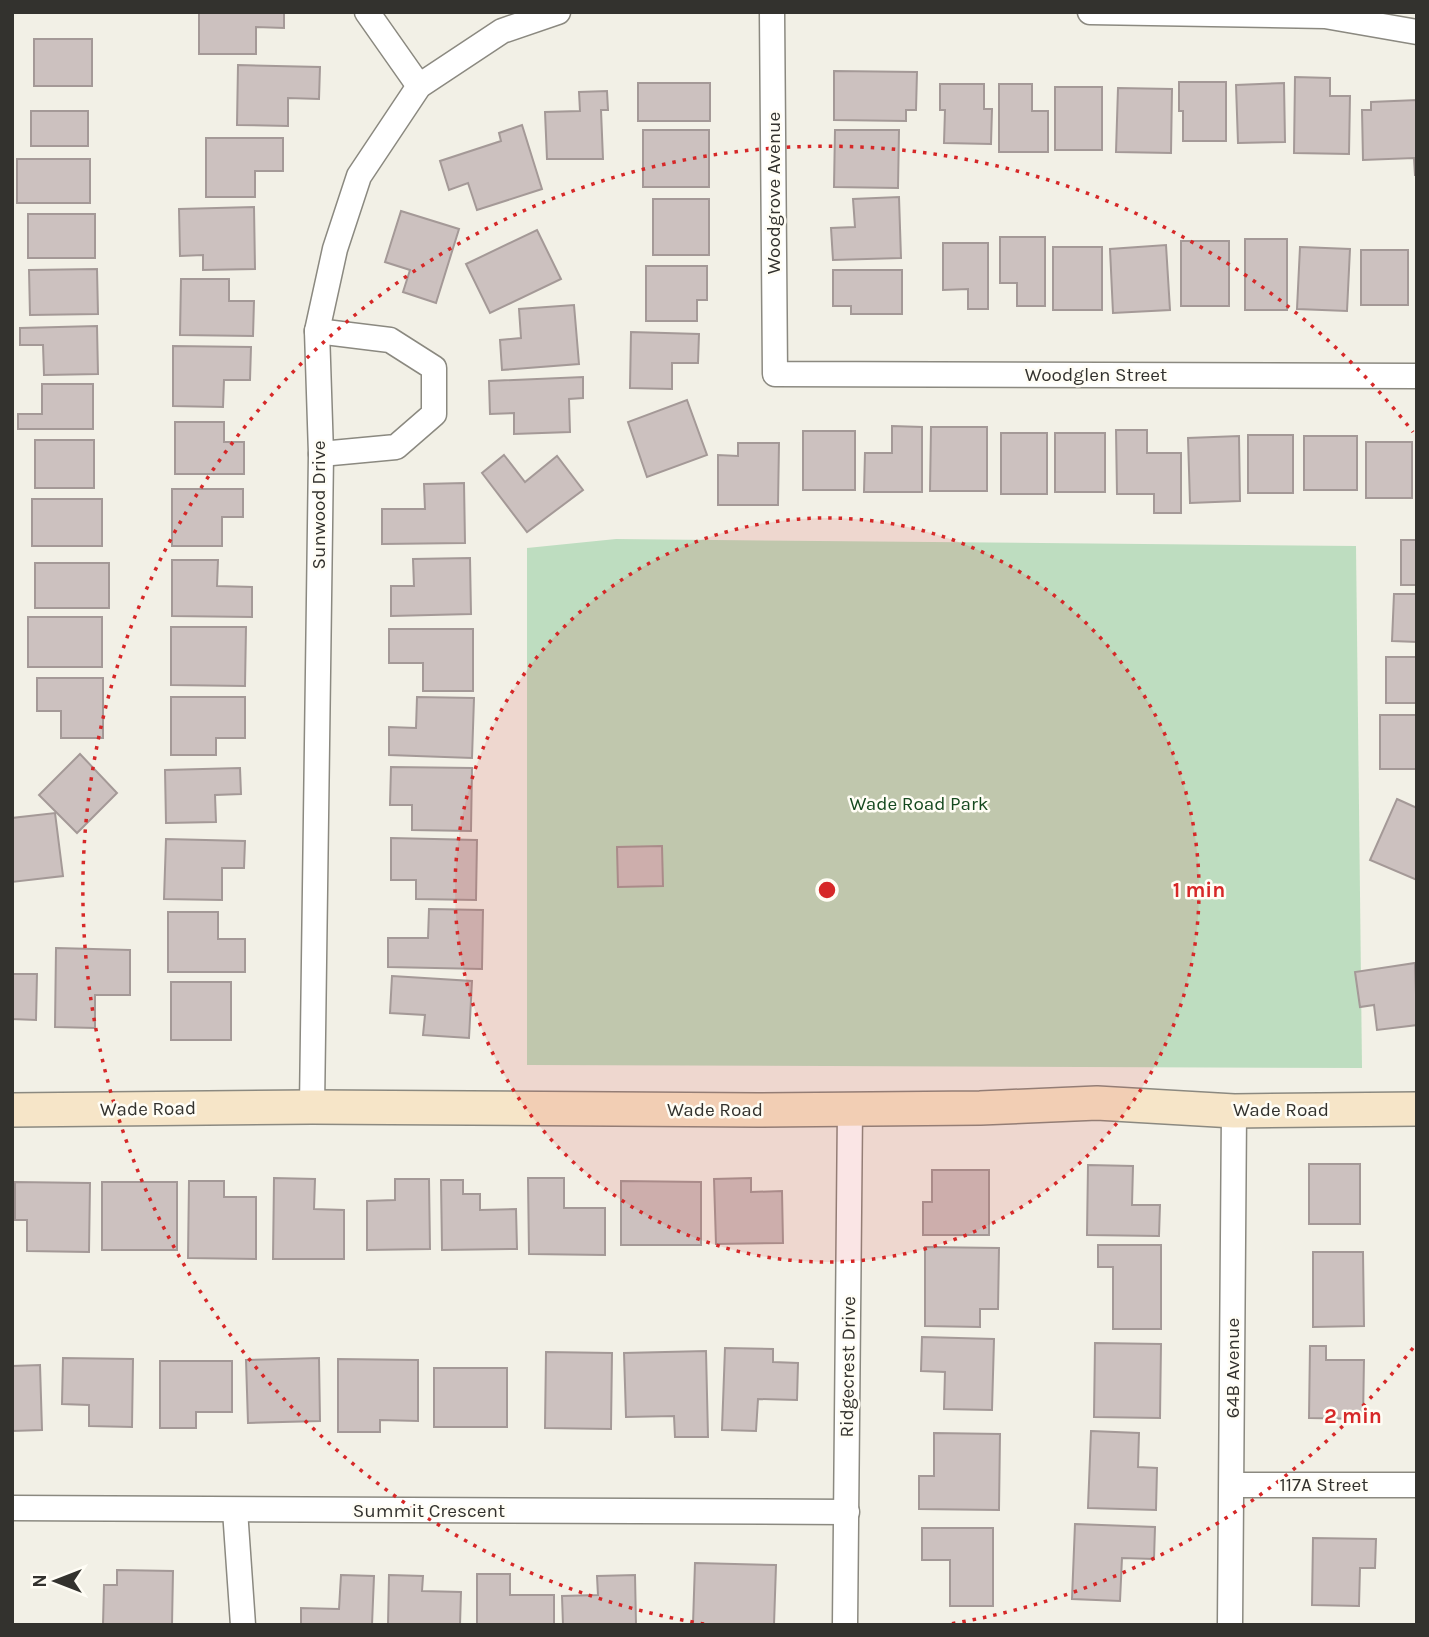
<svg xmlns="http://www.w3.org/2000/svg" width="1429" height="1637" font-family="Karla,sans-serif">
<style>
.green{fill:#beddc0}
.building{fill:#ccc1bf;stroke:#a49997;stroke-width:2}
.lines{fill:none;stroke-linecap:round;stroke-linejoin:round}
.street-casing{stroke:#8b8980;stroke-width:27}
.secondary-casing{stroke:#8b8980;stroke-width:36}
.street{stroke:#fff;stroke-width:24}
.secondary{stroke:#f6e5c8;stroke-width:33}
.ring{fill:none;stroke:#d62828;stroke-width:3.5;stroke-dasharray:3.5 7}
.labels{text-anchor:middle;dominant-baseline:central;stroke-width:5;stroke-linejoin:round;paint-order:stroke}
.street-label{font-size:19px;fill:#33322e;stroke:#fffdf5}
.park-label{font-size:19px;fill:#15491f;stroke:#fffdf5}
.centre{fill:#d62828;stroke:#fffdf5;stroke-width:3.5}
.ring-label{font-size:21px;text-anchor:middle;font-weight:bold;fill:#d62828;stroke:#fffdf5;stroke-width:5;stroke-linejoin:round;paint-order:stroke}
</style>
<rect width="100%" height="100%" fill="#f2f0e6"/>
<path class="green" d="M616,539L1356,546L1362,1068L527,1065V548Z"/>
<g class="building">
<path d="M199,12H284V28L256,27V54H199Z"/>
<rect x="34" y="39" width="58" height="47"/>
<path d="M238,65L320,67L319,99L288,98V126L237,125Z"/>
<path d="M834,71L917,72L916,110H906V121L834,120Z"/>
<path d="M1295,77L1330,78V96H1350L1349,154L1294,153Z"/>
<path d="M1179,82H1226V141H1183V111H1179Z"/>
<rect x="638" y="83" width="72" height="38"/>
<path d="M1284,83L1285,142L1238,143L1236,85Z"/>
<path d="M940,84H984V109H992L991,144L944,143L945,110H940Z"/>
<path d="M999,84H1032V111H1048V152H999Z"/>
<rect x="1055" y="87" width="47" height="63"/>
<path d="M1118,88L1172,89L1171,153L1116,152Z"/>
<path d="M607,91L608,110H601L603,159H547L545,112L580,111L579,92Z"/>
<path d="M1417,100V175H1415L1414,158L1363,160L1362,110H1371V102Z"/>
<rect x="31" y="111" width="57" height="35"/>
<path d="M522,125L542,189L477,210L468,183L449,190L440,161L501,141L499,133Z"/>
<rect x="643" y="130" width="66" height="57"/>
<path d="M835,130H899L898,188L834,187Z"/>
<path d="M206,138H283V171H255V197H206Z"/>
<rect x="17" y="159" width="73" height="44"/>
<path d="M899,197L901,258L833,260L831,228L855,227L853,199Z"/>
<rect x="653" y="199" width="56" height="56"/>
<path d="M254,207L255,269L203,270V255L180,256L179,209Z"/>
<path d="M401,211L459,229L436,303L403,292L410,270L385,262Z"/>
<rect x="28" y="214" width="67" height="44"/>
<path d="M537,230L561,279L490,313L466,264Z"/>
<path d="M1000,237H1045V306H1017V283H1000Z"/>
<rect x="1245" y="239" width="42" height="71"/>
<rect x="1181" y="241" width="48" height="65"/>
<path d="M943,243H988V309H968V289L943,290Z"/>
<path d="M1166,245L1170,310L1113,313L1110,249Z"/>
<rect x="1053" y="247" width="49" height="63"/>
<path d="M1300,247L1350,249L1347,311L1297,309Z"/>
<rect x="1361" y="250" width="47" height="55"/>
<path d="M646,266H707V300H697V321H646Z"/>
<path d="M97,269L98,314L30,315L29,270Z"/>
<path d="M833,270H902V314H851V306H833Z"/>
<path d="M181,279H229V301H254L253,336L180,335Z"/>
<path d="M574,305L579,364L502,370L500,340L521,338L519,309Z"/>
<path d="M97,326L98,374L44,375L43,345H20V328Z"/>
<path d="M631,332L699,334L698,363H672V389L630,388Z"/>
<path d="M173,346L251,347L250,380H224L223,407L173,406Z"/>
<path d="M583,377V398L569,399L570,432L514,434V413L490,414L489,381Z"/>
<path d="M42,384H93V429H18V414H42Z"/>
<path d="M687,400L707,455L647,477L628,422Z"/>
<path d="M175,422H224V442H244V474H175Z"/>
<path d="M892,426L922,427V492H864L865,453H892Z"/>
<path d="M931,427H987V491H930Z"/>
<path d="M1116,430H1147V453H1181V513H1154V494H1117Z"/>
<rect x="803" y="431" width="52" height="59"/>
<rect x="1001" y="433" width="46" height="61"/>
<rect x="1055" y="433" width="50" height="59"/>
<rect x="1248" y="435" width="45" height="58"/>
<path d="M1239,436L1240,501L1190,503L1188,438Z"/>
<rect x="1304" y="436" width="53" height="54"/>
<rect x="35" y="440" width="59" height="48"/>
<rect x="1366" y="442" width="46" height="56"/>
<path d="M738,443H779L778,505H718V455L738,456Z"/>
<path d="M504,455L525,482L557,456L583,490L527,532L482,473Z"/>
<path d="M464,483L465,543L382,544V509H425L424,484Z"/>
<path d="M172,489H243V517H222V546H172Z"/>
<rect x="32" y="499" width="70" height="47"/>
<rect x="1401" y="540" width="16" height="45"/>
<path d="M470,558L471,614L391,616V586H414L413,559Z"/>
<path d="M172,560H218L217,586L252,587V617L172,616Z"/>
<rect x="35" y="563" width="74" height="45"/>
<path d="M1394,594H1417V642L1392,641Z"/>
<rect x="28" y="617" width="74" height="50"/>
<path d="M171,627H246L245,686L171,685Z"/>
<path d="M389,629H473V691H423V663H389Z"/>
<rect x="1386" y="657" width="31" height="46"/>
<path d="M37,678H103V738H61V711H37Z"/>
<path d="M171,697H245V738H216V755H171Z"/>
<path d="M417,697L474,698L472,758L389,755V727L416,728Z"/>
<rect x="1380" y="715" width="37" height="54"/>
<path d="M80,754L117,793L77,833L39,795Z"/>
<path d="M391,767L472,768L471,831L412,830V805H390Z"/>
<path d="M240,768L241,794L215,795L216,822L166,823L165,770Z"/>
<path d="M1397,799L1417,808V880L1370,860Z"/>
<path d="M55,813L63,876L12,882V818Z"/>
<path d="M391,838L477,840L476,900L416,899V880H391Z"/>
<path d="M166,839L245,841L244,868H222V900L164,899Z"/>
<path d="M662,846L663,886L618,887L617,847Z"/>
<path d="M429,909L483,910L482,969L388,967V938H428Z"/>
<path d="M168,912H218V939H245V972H168Z"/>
<path d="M56,948L130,950V995H95V1028L55,1027Z"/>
<path d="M1415,963L1417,1025L1377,1030L1374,1005L1360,1007L1355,972Z"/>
<path d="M12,974H37L36,1020L12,1019Z"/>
<path d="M392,976L472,981L469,1038L423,1035L425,1015L390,1013Z"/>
<rect x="171" y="982" width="60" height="58"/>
<rect x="1309" y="1164" width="51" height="60"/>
<path d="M1088,1165L1133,1166L1132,1205H1160L1159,1236L1087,1235Z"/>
<path d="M932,1170H989V1235H923V1202H932Z"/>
<path d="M274,1178L315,1179L314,1209L344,1210V1259H273Z"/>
<path d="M528,1178H564V1208H605V1255L529,1254Z"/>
<path d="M751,1178V1192L782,1191L783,1243L716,1244L714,1179Z"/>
<path d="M395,1179H429L430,1249L367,1250V1201L395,1200Z"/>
<path d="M441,1180H463V1194H480V1210L516,1209L517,1249L442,1250Z"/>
<path d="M189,1181H224V1197H256V1259L188,1258Z"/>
<path d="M621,1181L701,1182V1245H621Z"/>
<path d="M15,1182L90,1183L89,1252L27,1251V1220H15Z"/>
<rect x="102" y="1182" width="75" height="68"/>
<path d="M1098,1245H1161V1329H1113V1267H1098Z"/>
<path d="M925,1247L999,1248L998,1309H980V1327L925,1326Z"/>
<path d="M1313,1252H1363L1364,1326L1313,1327Z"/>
<path d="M922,1337L994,1339L992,1410L944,1409L945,1372L921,1371Z"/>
<path d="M1095,1343L1161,1344L1160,1418L1094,1417Z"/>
<path d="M1310,1346H1326V1360H1364L1363,1419L1309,1418Z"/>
<path d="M725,1348L773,1349V1362L798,1363L797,1400L758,1399L756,1431L722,1430Z"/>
<path d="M706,1351L708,1437H675L674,1416L626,1417L624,1353Z"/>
<path d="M546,1352L612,1353L611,1429L545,1428Z"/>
<path d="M63,1358L133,1359L132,1427L89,1426V1405L62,1404Z"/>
<path d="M319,1358L320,1421L248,1423L246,1360Z"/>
<path d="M338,1359L418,1360V1421L380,1420V1432H338Z"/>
<path d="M160,1361H232V1412H196V1428H160Z"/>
<path d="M40,1365L42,1430L12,1431V1366Z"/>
<rect x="434" y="1368" width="73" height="59"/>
<path d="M1091,1431L1139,1433L1138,1467L1157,1468L1156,1510L1088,1508Z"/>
<path d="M934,1433L1000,1434L999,1510L919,1509V1476H934Z"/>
<path d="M1075,1524L1155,1527L1154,1559L1122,1558L1120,1601L1072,1599Z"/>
<path d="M922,1528H993V1606H950V1560H922Z"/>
<path d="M1313,1538L1376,1539L1375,1568H1360L1359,1606L1312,1605Z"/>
<path d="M695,1563L776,1565L774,1625L693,1624Z"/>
<path d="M117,1570L173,1571L172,1625H103L104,1585H117Z"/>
<path d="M477,1574H510V1595H554V1625H477Z"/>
<path d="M341,1575L374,1576L372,1625H301V1608L339,1609Z"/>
<path d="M389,1575L423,1576L422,1591L461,1592L460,1625H388Z"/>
<path d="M635,1575L636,1625H563L562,1596L598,1595L597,1576Z"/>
</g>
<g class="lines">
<g class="street-casing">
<g id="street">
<path d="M367,12L419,86"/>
<path d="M772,12L775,374L1417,376"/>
<path d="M1090,12L1325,16L1417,32"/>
<path d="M317,331L390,340L434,368V414L396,447L321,454"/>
<path d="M312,1107L321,454L317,331L335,249L359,176L419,86L502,31L558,12"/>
<path d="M1232,1485H1417"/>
<path d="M12,1508L847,1512"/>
<path d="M235,1510L243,1625"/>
<path d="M845,1625L850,1109"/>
<path d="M1230,1625L1234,1111"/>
</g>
</g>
<g class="secondary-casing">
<path id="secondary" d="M12,1110L312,1107L758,1110L980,1108L1097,1103L1234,1111L1417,1109"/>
</g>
<use href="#street" class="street"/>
<use href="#secondary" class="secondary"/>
</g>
<circle cx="827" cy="890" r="372" fill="#d62828" fill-opacity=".12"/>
<g class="ring">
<circle cx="827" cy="890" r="372"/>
<path d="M1413 1348A744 744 0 0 1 950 1624M704 1624A744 744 0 1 1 1413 432"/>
</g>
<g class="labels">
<g class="street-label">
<text transform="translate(774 193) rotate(-90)">Woodgrove Avenue</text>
<text x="1096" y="375">Woodglen Street</text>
<text transform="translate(319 505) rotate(-90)">Sunwood Drive</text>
<text transform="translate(148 1109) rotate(-1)">Wade Road</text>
<text x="715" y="1110">Wade Road</text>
<text x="1281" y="1110">Wade Road</text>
<text transform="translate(848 1367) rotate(-89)">Ridgecrest Drive</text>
<text transform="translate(1233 1368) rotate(-90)">64B Avenue</text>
<text x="1324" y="1485">117A Street</text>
<text x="429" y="1511">Summit Crescent</text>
</g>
<g class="park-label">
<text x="919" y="804">Wade Road Park</text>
</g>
</g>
<circle cx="827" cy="890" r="10" class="centre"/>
<g class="ring-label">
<text x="1199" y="897">1 min</text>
<text x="1353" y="1423">2 min</text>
</g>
<rect width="1429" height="1637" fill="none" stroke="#33322e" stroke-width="28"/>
<g transform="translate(56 1581) rotate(270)" stroke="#fffdf5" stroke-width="5" paint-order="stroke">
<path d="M0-5L12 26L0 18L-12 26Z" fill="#33322e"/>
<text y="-10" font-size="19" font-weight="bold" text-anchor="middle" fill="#33322e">N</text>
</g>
</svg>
